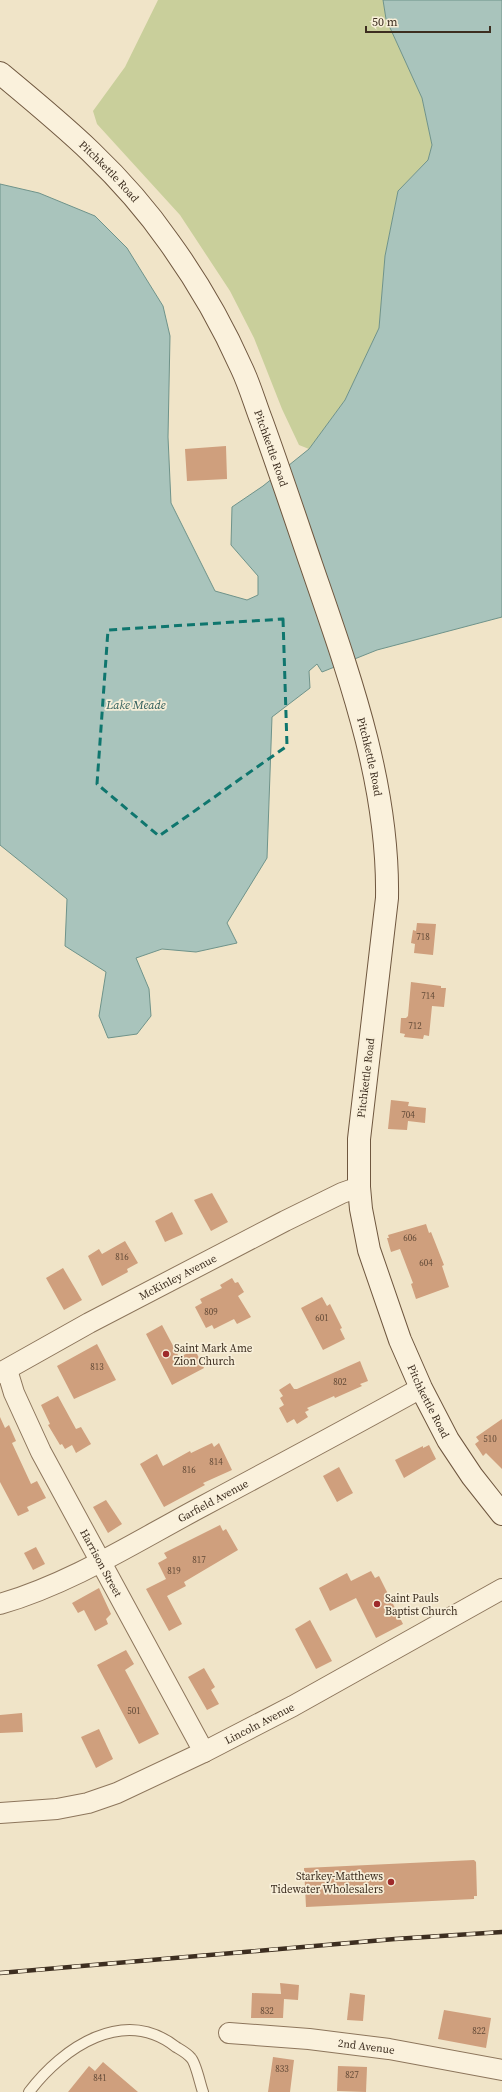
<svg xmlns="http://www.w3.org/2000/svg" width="502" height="2092" font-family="'Source Serif 4',serif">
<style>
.green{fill:#c9cf9b}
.water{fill:#a9c4bc;stroke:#6f938a}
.building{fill:#cf9f7d}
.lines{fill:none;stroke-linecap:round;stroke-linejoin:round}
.lane-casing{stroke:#8d765c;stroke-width:12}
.street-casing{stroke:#8d765c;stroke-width:22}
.secondary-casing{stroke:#6f573f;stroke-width:24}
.lane{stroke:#faf1dc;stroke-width:10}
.street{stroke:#faf1dc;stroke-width:20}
.secondary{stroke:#faf1dc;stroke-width:22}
.rail-casing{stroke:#3d2e20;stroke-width:4.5}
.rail{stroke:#f7eed8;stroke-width:3;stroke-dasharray:9;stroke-linecap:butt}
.marked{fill:none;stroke:#0f766e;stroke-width:3;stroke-dasharray:8 5;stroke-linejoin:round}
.poi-dot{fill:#9e2a2b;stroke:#f7eed8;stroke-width:1.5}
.labels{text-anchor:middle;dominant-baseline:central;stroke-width:3.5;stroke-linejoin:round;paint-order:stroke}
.number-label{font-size:9px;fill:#624a37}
.street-label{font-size:11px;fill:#3d2e20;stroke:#f7eed8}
.poi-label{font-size:11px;fill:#3d2e20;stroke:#f7eed8;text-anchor:start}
.water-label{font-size:12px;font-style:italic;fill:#2f5d5a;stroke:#f7eed8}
</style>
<rect width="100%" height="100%" fill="#f0e4c8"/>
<path class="green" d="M158,0H383L386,19L422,98L432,145L428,160L398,191L385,256L379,328L345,400L309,449L299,445L282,409L254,338L230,291L180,215L97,124L93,111L125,67Z"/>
<path class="water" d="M383,0H502V617L377,650L322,672L317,664L309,671L310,688L272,717L267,858L227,923L237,943L196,952L162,949L136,958L149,989L151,1016L137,1034L108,1038L99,1016L106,972L65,946L67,899L0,845V184L39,193L95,216L127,248L163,306L170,336L168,437L171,503L215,591L247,600L258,595V576L231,545L232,507L263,486L309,449L345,400L379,328L385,256L398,191L428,160L432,145L422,98L386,19Z"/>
<g class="building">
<path d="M226,446L227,479L187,481L185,449Z"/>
<path d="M417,923L436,924L433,955L414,953L415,944L411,943L413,930L416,931Z"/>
<path d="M411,982L441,986V988H446L444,1007L432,1006L429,1036L424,1035L423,1039L404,1037L405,1034L400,1033L401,1018H406L408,1016Z"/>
<path d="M391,1100L409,1102L408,1106L426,1108L425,1123L408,1121L407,1130L388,1129Z"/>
<path d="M212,1193L228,1222L211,1231L194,1200Z"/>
<path d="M172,1212L183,1234L165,1242L155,1221Z"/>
<path d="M426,1224L429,1233L431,1232L444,1265L442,1266L449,1287L416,1299L411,1284L413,1283L400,1249L391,1252L387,1238H389L388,1235Z"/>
<path d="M125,1241L138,1263L127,1269L128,1272L102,1286L88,1256L99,1249L102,1254Z"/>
<path d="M63,1268L82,1300L64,1310L46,1278Z"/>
<path d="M232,1278L235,1283L238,1282L244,1292L238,1296L251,1317L237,1324L234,1319L214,1329L212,1325L206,1328L195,1307L202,1303L200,1299L222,1288L220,1285Z"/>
<path d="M322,1297L327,1306L330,1304L342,1328L340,1329L345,1339L323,1350L301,1308Z"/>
<path d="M162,1325L179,1357L195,1350L204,1368L172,1385L146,1334Z"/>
<path d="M97,1344L116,1380L74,1399L57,1366Z"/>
<path d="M360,1361L368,1381L360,1384L362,1386L335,1398L334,1396L307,1408L309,1410L305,1412L308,1417L297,1424L294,1419L287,1423L279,1408L284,1405L280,1398L283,1396L279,1390L290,1383L294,1389H297Z"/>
<path d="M58,1396L76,1429L81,1427L91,1444L76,1453L72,1445L65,1449L62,1444L60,1445L48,1425L50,1424L41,1405Z"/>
<path d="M0,1417L5,1428L9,1425L16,1441L12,1443L31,1484L37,1481L46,1498L27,1507L29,1511L18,1516L0,1482Z"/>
<path d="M502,1419V1469L486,1453L483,1456L475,1444L479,1441L476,1437Z"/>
<path d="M212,1443L214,1447L219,1443L232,1470L203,1483L205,1485L164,1507L140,1464L157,1454L163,1466L190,1451L191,1453Z"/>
<path d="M429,1445L436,1459L404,1478L395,1460L423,1446V1448Z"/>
<path d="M339,1467L353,1493L337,1502L323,1476Z"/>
<path d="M106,1500L122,1524L108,1533L93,1507Z"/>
<path d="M220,1525L223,1531L226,1529L238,1550L184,1582L186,1586L167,1596L182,1624L169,1631L146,1589L166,1579L158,1563L167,1558L164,1553Z"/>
<path d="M36,1547L45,1564L33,1570L24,1553Z"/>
<path d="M371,1571L375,1578L379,1576L403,1624L376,1638L356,1598L330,1611L319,1588L347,1573L351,1581Z"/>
<path d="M99,1588L111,1614L106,1619L108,1624L95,1631L84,1610L78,1613L72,1603Z"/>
<path d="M310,1620L332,1661L316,1669L295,1629Z"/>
<path d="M126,1650L134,1664L125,1670L159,1734L139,1744L97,1665Z"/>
<path d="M204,1668L215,1687L211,1690L219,1704L207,1710L188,1677Z"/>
<path d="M22,1713L23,1732L0,1733V1715Z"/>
<path d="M99,1729L113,1759L96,1768L81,1737Z"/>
<path d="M474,1860L476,1862L477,1896H474V1899L306,1907L304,1868Z"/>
<path d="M280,1983L299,1985L298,2000L284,1999L283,2018H251L252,1993L281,1994Z"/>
<path d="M350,1993L365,1995L363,2021L347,2020Z"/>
<path d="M444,2010L491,2018L486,2048L438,2039Z"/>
<path d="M273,2057L294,2060L290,2092H268Z"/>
<path d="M103,2062L138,2092H68L89,2066L95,2071Z"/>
<path d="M338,2066L367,2067L366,2092L337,2091Z"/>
</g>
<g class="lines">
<g class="lane-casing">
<path id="lane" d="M29,2092C63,2047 124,2006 176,2047C181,2050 187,2053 191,2058C196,2063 200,2084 203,2092"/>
</g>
<g class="street-casing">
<g id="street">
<path id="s1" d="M7,1370L14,1393L41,1452L204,1752"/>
<path id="s2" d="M0,1373L89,1323L285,1221L342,1193L359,1187"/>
<path id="s3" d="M0,1604C72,1583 137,1541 203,1506C276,1467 349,1428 421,1388"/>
<path id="s4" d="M0,1813L57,1809L88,1803L117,1793L204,1752L293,1706L502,1589"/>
<path id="s5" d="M229,2033L309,2039L389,2049L502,2070"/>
</g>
</g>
<g class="secondary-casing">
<g id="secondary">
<path id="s6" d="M0,73C64,126 121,173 169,242C198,282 222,324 242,369C250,386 255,404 262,422C279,469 295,517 311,564C348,672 389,782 387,898L359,1139V1187L361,1209L369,1250L400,1340L421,1388L448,1440L472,1476L502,1514"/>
</g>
</g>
<use href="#lane" class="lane"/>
<use href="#street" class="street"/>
<use href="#secondary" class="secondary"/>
<g class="rail-casing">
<path id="rail" d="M0,1973L395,1939L502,1932"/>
</g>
<use href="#rail" class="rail"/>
</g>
<path class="marked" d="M283,619L287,746L159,836L97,784L108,630Z"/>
<g class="poi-dot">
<circle cx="166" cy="1354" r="4"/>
<circle cx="377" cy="1604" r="4"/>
<circle cx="391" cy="1882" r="4"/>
</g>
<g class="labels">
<g class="number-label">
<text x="423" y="937">718</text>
<text x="428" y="996">714</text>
<text x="415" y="1026">712</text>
<text x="408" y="1115">704</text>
<text x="410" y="1238">606</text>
<text x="122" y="1257">816</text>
<text x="426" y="1263">604</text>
<text x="211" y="1312">809</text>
<text x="322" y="1318">601</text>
<text x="97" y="1367">813</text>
<text x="340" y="1382">802</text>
<text x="490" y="1439">510</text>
<text x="216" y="1462">814</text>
<text x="189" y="1470">816</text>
<text x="199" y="1560">817</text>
<text x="174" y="1571">819</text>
<text x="134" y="1711">501</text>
<text x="267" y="2011">832</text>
<text x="479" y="2031">822</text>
<text x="282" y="2069">833</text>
<text x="352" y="2075">827</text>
<text x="100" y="2078">841</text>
</g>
<g class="street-label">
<text stroke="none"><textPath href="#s6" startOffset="147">Pitchkettle Road</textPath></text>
<text stroke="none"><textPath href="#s6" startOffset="471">Pitchkettle Road</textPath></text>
<text stroke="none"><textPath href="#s6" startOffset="795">Pitchkettle Road</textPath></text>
<text transform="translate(366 1078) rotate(-83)">Pitchkettle Road</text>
<text stroke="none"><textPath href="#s2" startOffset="202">McKinley Avenue</textPath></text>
<text stroke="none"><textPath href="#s6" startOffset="1455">Pitchkettle Road</textPath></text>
<text stroke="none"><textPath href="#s3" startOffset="237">Garfield Avenue</textPath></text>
<text stroke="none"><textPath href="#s1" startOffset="215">Harrison Street</textPath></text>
<text stroke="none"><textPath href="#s4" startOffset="278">Lincoln Avenue</textPath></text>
<text stroke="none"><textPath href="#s5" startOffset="138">2nd Avenue</textPath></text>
</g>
<g class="poi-label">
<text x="174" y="1348">Saint Mark Ame<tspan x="174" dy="13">Zion Church</tspan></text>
<text x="385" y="1598">Saint Pauls<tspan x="385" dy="13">Baptist Church</tspan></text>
<text x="383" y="1876" text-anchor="end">Starkey-Matthews<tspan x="383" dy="13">Tidewater Wholesalers</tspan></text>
</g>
<g class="water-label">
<text x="136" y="705">Lake Meade</text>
</g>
</g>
<path d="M366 26v6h124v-6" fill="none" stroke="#3d2e20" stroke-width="2"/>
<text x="372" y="26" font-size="12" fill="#3d2e20" stroke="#f7eed8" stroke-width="3" paint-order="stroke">50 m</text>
</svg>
